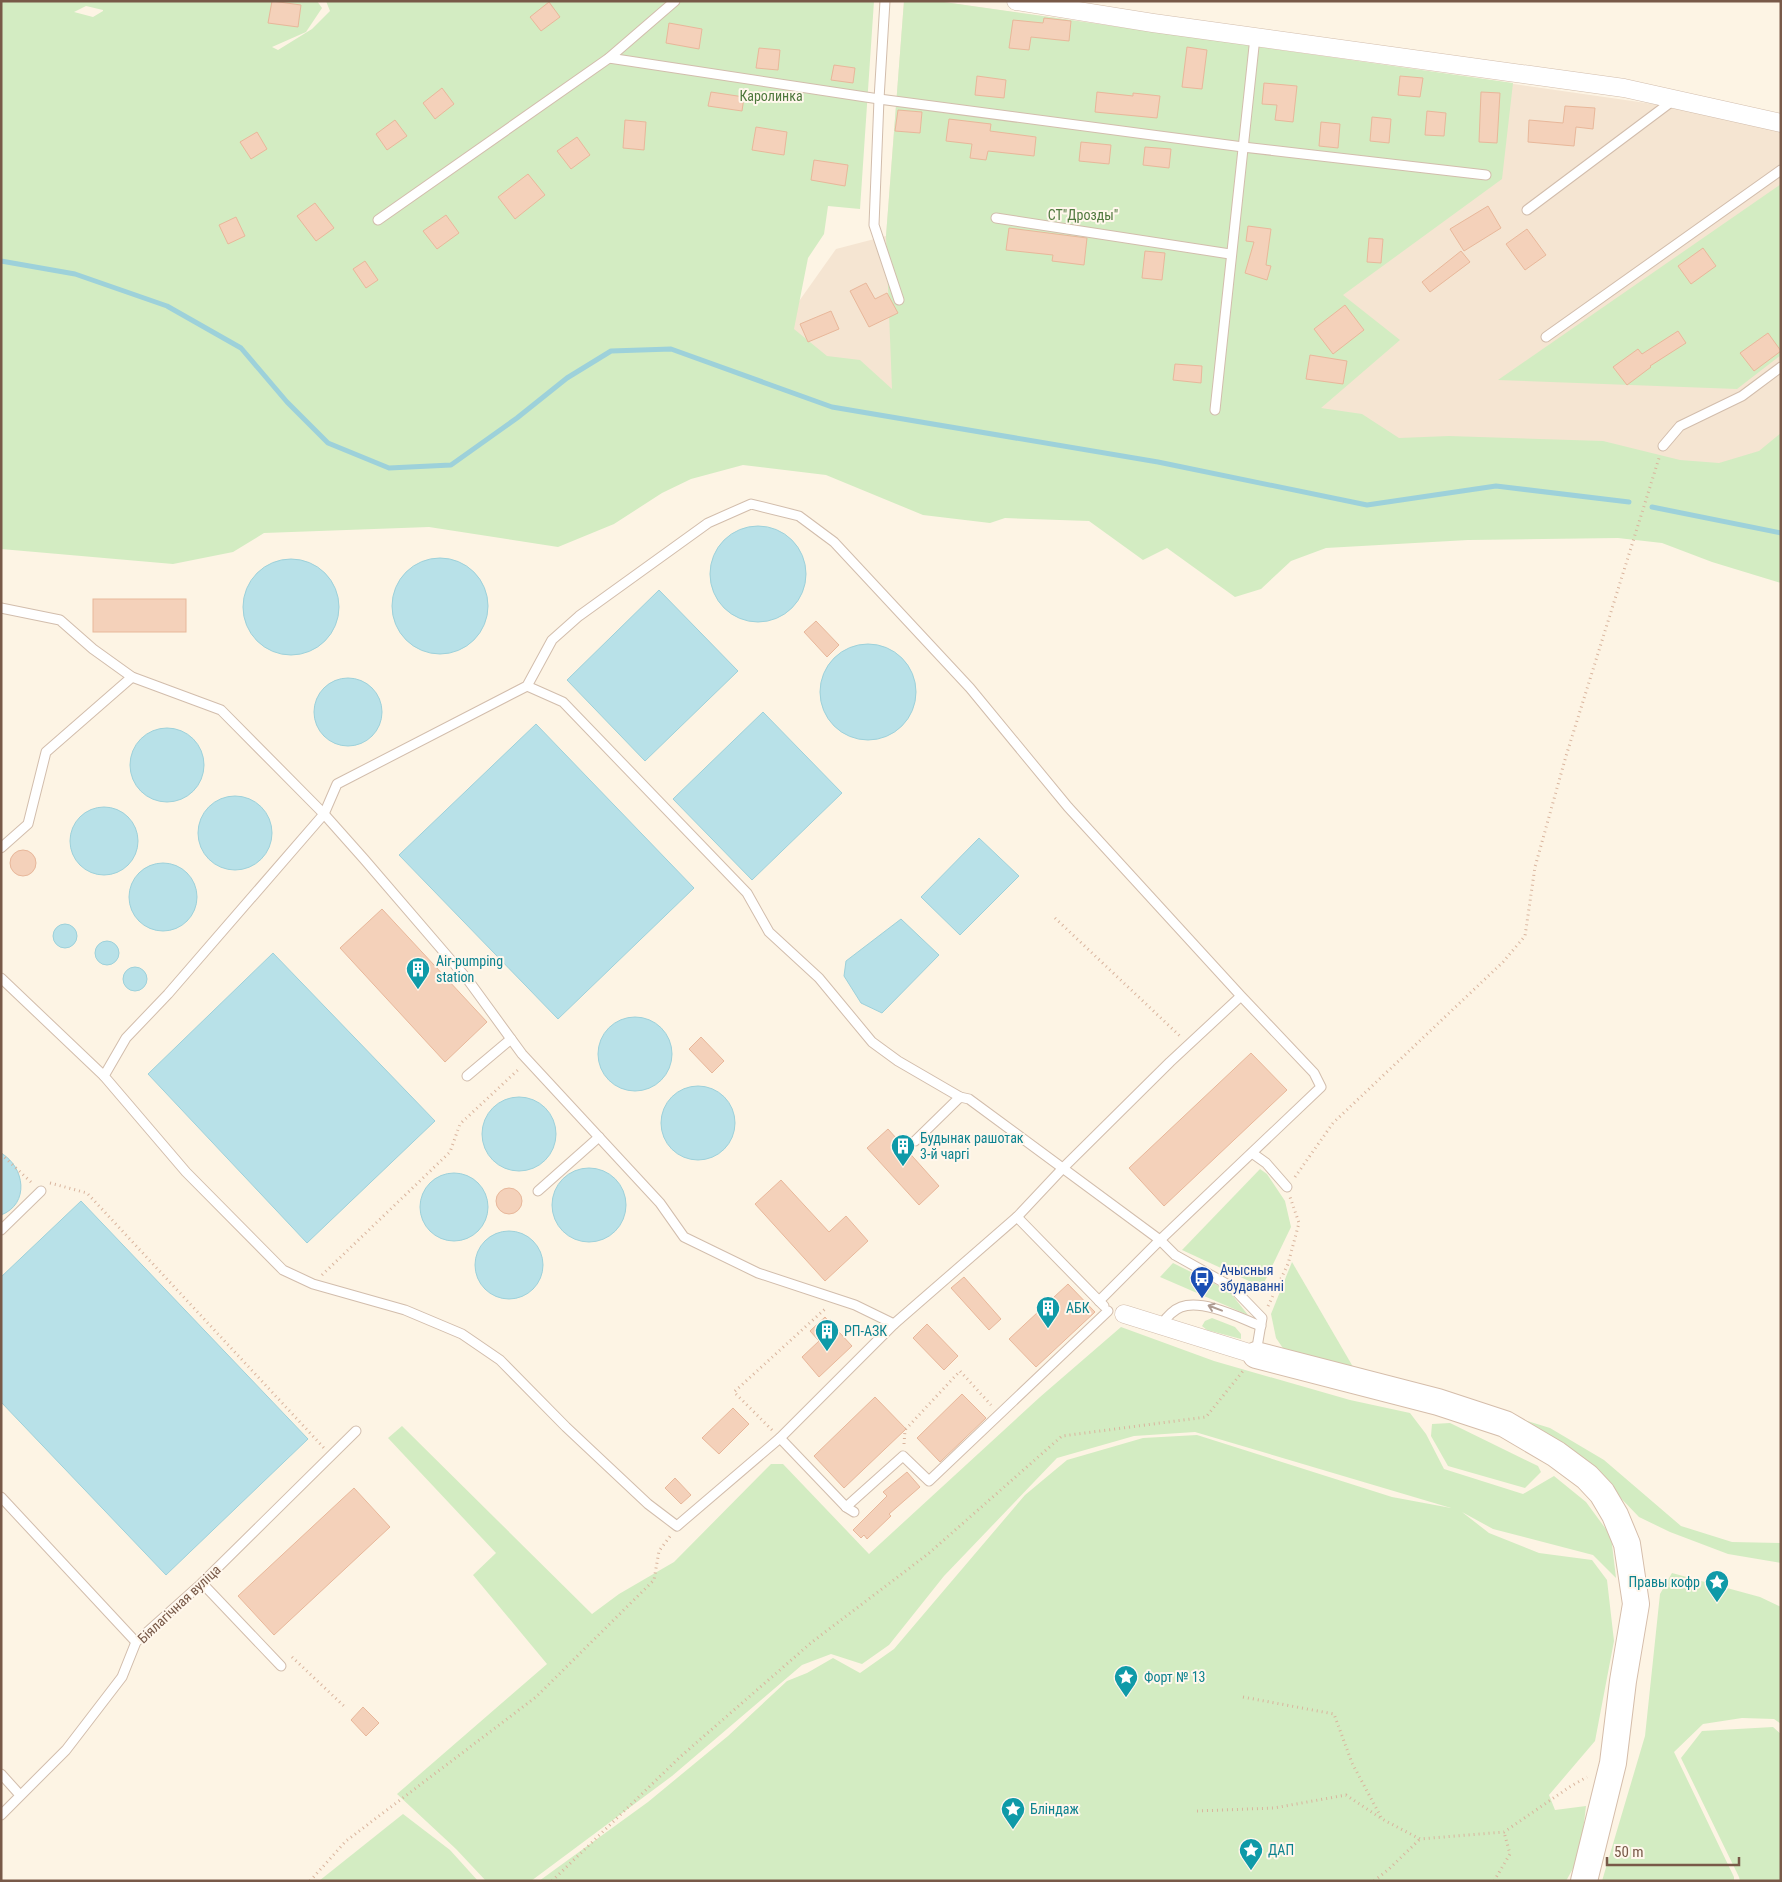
<svg xmlns="http://www.w3.org/2000/svg" width="1782" height="1882" font-family="'Roboto Condensed',sans-serif">
<style>
.residential{fill:#f5e5d2}
.green{fill:#d3ecc2;fill-rule:evenodd}
.water{fill:#b8e1e8;stroke:#9dd1da}
.lines{fill:none;stroke-linecap:round;stroke-linejoin:round}
.stream{stroke:#9dd1da;stroke-width:5}
.building{fill:#f4d1ba;stroke:#e8b79a}
.lane-casing{stroke:#d2bdac;stroke-width:11}
.street-casing{stroke:#d2bdac;stroke-width:19}
.secondary-casing{stroke:#d5bdaa;stroke-width:28}
.path{stroke:#d9b49d;stroke-width:3;stroke-dasharray:1 4;stroke-linecap:butt}
.lane{stroke:#fff;stroke-width:9}
.street{stroke:#fff;stroke-width:18}
.secondary{stroke:#fff;stroke-width:26}
.oneway{stroke:#ae9b91}
.labels{text-anchor:middle;dominant-baseline:central;stroke-width:4;stroke-linejoin:round;paint-order:stroke}
.park-label{font-size:14px;fill:#4e783d;stroke:#fff7ec}
.culture-label{font-size:14px;fill:#0d838f;stroke:#fff7ec;text-anchor:start}
.transit-label{font-size:14px;fill:#164399;stroke:#fff7ec;text-anchor:start}
.street-label{font-size:14px;fill:#785948;stroke:#fff7ec}
</style>
<rect width="100%" height="100%" fill="#fdf4e4"/>
<path class="residential" d="M904,1H937L1688,109L1781,129V487L1396,445L885,395L780,328L836,249L886,236Z"/>
<g class="green">
<path d="M1,1H317L322,8L306,32L272,47L278,50L312,29L330,11L326,1H874L860,209L828,206L824,234L808,258L794,329L827,356L860,360L892,389L886,236L904,1H937L1513,83L1502,179L1343,295L1400,340L1321,408L1362,414L1399,438L1449,436L1603,441L1680,460L1719,463L1759,451L1781,433V583L1712,562L1662,543L1618,538L1468,540L1326,548L1291,561L1261,589L1235,597L1167,548L1143,560L1089,521L1005,518L990,523L923,515L826,475L743,465L691,479L662,493L614,524L558,547L429,527L264,533L233,552L173,564L1,549ZM86,6L103,10V11L93,17L74,12Z"/>
<path d="M1781,184V355L1737,389L1498,380Z"/>
<path d="M1260,1169L1267,1174L1285,1201L1291,1227L1262,1287L1182,1250Z"/>
<path d="M1292,1262L1356,1372L1287,1354L1276,1338L1271,1314Z"/>
<path d="M1173,1263L1229,1291L1248,1315L1160,1277Z"/>
<path d="M1212,1318L1235,1327L1241,1334V1339L1207,1330L1202,1326L1205,1321Z"/>
<path d="M1121,1327L1214,1361L1350,1400L1410,1413L1426,1434L1444,1469L1523,1494L1554,1476L1586,1502L1611,1536L1616,1578L1593,1555L1493,1529L1462,1512L1489,1533L1539,1553L1592,1560L1607,1580L1614,1641L1595,1741L1549,1795L1555,1810L1586,1806L1580,1856L1566,1881H539L648,1802L728,1736L787,1681L807,1673L833,1658L860,1673L894,1649L1025,1495L1067,1460L1143,1438L1197,1435L1392,1497L1451,1508L1195,1432L1134,1436L1057,1458L944,1576L889,1645L862,1664L831,1654L802,1665L672,1776L531,1881H486L456,1849L397,1794L547,1664L473,1575L496,1553L388,1438L402,1426L592,1614L619,1594L674,1562L771,1464H783L869,1554L1040,1397Z"/>
<path d="M1521,1419L1550,1428L1604,1460L1681,1526L1732,1542L1781,1543V1563L1728,1554L1670,1532L1639,1517L1587,1463Z"/>
<path d="M1450,1423L1538,1466L1541,1472L1525,1488L1448,1466L1431,1436L1432,1424Z"/>
<path d="M1672,1573L1760,1597L1781,1607V1724L1774,1719L1742,1718L1703,1724L1674,1752L1734,1877V1881H1602L1645,1736L1660,1594Z"/>
<path d="M1773,1727L1781,1734V1881H1740L1739,1877L1681,1758L1702,1731Z"/>
<path d="M403,1814L450,1850L478,1881H319Z"/>
</g>
<g class="water">
<circle cx="758" cy="574" r="48"/>
<circle cx="440" cy="606" r="48"/>
<circle cx="291" cy="607" r="48"/>
<path d="M659,590L738,671L645,761L567,680Z"/>
<circle cx="868" cy="692" r="48"/>
<circle cx="348" cy="712" r="34"/>
<path d="M763,712L842,793L752,880L673,799Z"/>
<path d="M536,724L694,888L558,1019L399,855Z"/>
<circle cx="167" cy="765" r="37"/>
<circle cx="235" cy="833" r="37"/>
<circle cx="104" cy="841" r="34"/>
<path d="M979,838L1019,876L960,935L921,897Z"/>
<circle cx="163" cy="897" r="34"/>
<path d="M901,919L939,955L882,1013L861,1003L844,976L846,961Z"/>
<circle cx="65" cy="936" r="12"/>
<circle cx="107" cy="953" r="12"/>
<path d="M273,953L435,1121L307,1243L148,1074Z"/>
<circle cx="135" cy="979" r="12"/>
<circle cx="635" cy="1054" r="37"/>
<circle cx="698" cy="1123" r="37"/>
<circle cx="519" cy="1134" r="37"/>
<path d="M1,1153C25,1167 30,1204 1,1215Z"/>
<circle cx="589" cy="1205" r="37"/>
<circle cx="454" cy="1207" r="34"/>
<path d="M81,1201L308,1439L166,1575L1,1402V1277Z"/>
<circle cx="509" cy="1265" r="34"/>
</g>
<g class="lines">
<g class="stream">
<path d="M1,261L75,274L167,306L241,348L287,402L328,443L389,468L451,465L517,418L567,378L611,351L671,349L832,407L1158,462L1367,505L1496,486L1629,502"/>
<path d="M1652,507L1781,533"/>
</g>
</g>
<g class="building">
<path d="M272,1L301,5L298,27L268,23Z"/>
<path d="M549,2L560,17L541,31L530,17Z"/>
<path d="M1044,18L1071,21L1069,41L1031,37L1029,50L1009,48L1013,20L1043,23Z"/>
<path d="M669,23L702,29L699,49L666,43Z"/>
<path d="M1187,47L1207,50L1202,89L1182,87Z"/>
<path d="M759,48L780,50L778,70L756,68Z"/>
<path d="M834,65L855,68L853,83L831,80Z"/>
<path d="M977,76L1006,80L1004,98L975,95Z"/>
<path d="M1400,76L1423,78L1420,97L1398,95Z"/>
<path d="M1264,83L1297,86L1293,122L1275,120L1277,105L1262,104Z"/>
<path d="M442,88L454,104L435,119L423,103Z"/>
<path d="M711,92L744,97L742,111L708,106Z"/>
<path d="M1097,92L1133,96V93L1160,96L1157,118L1095,112Z"/>
<path d="M1481,92L1500,93L1497,143L1479,142Z"/>
<path d="M1565,106L1595,108L1593,129L1576,127L1574,146L1528,142L1529,120L1563,123Z"/>
<path d="M898,110L922,112L920,133L895,131Z"/>
<path d="M1427,111L1446,113L1444,136L1425,135Z"/>
<path d="M1372,117L1391,119L1389,143L1370,141Z"/>
<path d="M949,119L991,124L990,131L1036,137L1034,156L988,151L986,160L970,158L972,144L946,141Z"/>
<path d="M395,120L407,136L387,150L376,134Z"/>
<path d="M625,120L646,122L644,150L623,148Z"/>
<path d="M1321,122L1340,124L1338,148L1319,146Z"/>
<path d="M756,127L787,132L784,155L752,150Z"/>
<path d="M257,132L267,149L251,159L240,142Z"/>
<path d="M577,137L590,155L571,169L557,151Z"/>
<path d="M1081,142L1111,145L1109,164L1079,161Z"/>
<path d="M1145,147L1171,149L1169,168L1143,165Z"/>
<path d="M814,160L848,165L845,186L811,180Z"/>
<path d="M528,174L545,195L515,219L498,197Z"/>
<path d="M315,203L334,228L316,241L297,216Z"/>
<path d="M1488,206L1501,228L1464,251L1450,229Z"/>
<path d="M446,215L459,233L437,249L423,231Z"/>
<path d="M236,217L245,236L228,244L219,225Z"/>
<path d="M1248,226L1271,229L1266,265L1271,266L1267,280L1245,273L1254,242L1246,241Z"/>
<path d="M1009,228L1087,238L1084,265L1052,261L1053,255L1006,250Z"/>
<path d="M1527,229L1546,255L1525,270L1506,244Z"/>
<path d="M1369,238L1383,239L1381,263L1367,262Z"/>
<path d="M1703,248L1716,266L1691,284L1678,266Z"/>
<path d="M1145,251L1165,253L1162,280L1142,278Z"/>
<path d="M1461,251L1470,262L1430,292L1422,282Z"/>
<path d="M365,261L378,280L366,288L353,269Z"/>
<path d="M866,283L875,299L887,293L898,313L869,327L850,291Z"/>
<path d="M1345,305L1364,330L1333,354L1314,329Z"/>
<path d="M831,311L839,329L808,342L800,324Z"/>
<path d="M1678,331L1686,343L1650,366L1651,367L1627,385L1613,367L1638,349L1642,354Z"/>
<path d="M1768,333L1781,351L1754,371L1740,353Z"/>
<path d="M1310,355L1347,361L1343,384L1306,379Z"/>
<path d="M1175,364L1202,366L1201,383L1173,380Z"/>
<rect x="93" y="599" width="93" height="33"/>
<path d="M816,621L839,645L827,657L804,632Z"/>
<circle cx="23" cy="863" r="13"/>
<path d="M382,909L487,1022L445,1062L340,948Z"/>
<path d="M701,1037L724,1061L712,1073L689,1049Z"/>
<path d="M1251,1053L1287,1090L1164,1206L1129,1168Z"/>
<path d="M888,1129L939,1186L919,1205L867,1148Z"/>
<path d="M781,1180L829,1232L846,1216L868,1241L825,1281L755,1204Z"/>
<circle cx="509" cy="1201" r="13"/>
<path d="M964,1277L1001,1319L989,1330L951,1288Z"/>
<path d="M1068,1284L1095,1312L1036,1367L1009,1339Z"/>
<path d="M825,1317L852,1346L819,1377L802,1357L819,1341L810,1331Z"/>
<path d="M927,1324L958,1356L944,1370L913,1338Z"/>
<path d="M962,1394L986,1418L940,1462L917,1438Z"/>
<path d="M875,1397L906,1429L844,1488L814,1456Z"/>
<path d="M733,1408L749,1424L719,1454L702,1438Z"/>
<path d="M907,1472L920,1487L889,1514L891,1516L867,1539L864,1535L861,1538L853,1530L887,1496L883,1492Z"/>
<path d="M675,1478L691,1495L681,1504L665,1488Z"/>
<path d="M354,1488L390,1527L274,1635L238,1596Z"/>
<path d="M363,1707L379,1723L366,1736L351,1720Z"/>
</g>
<g class="lines">
<g class="lane-casing">
<g id="lane">
<path d="M885,1L879,99L874,225L899,300"/>
<path d="M609,58L879,99L1243,147L1486,175"/>
<path d="M1527,210L1675,99"/>
<path d="M996,218L1230,254"/>
<path d="M378,220L609,58L675,1"/>
<path d="M1546,337L1781,170"/>
<path d="M1215,410L1255,37"/>
<path d="M1663,446L1680,426L1742,396L1781,367"/>
<path d="M1,608L60,620L93,649L132,677L221,710L324,814L364,859L468,980L522,1054L660,1203L684,1237L758,1273L855,1305L894,1324"/>
<path d="M527,686L563,702L747,893L769,932L819,978L872,1042L898,1061L960,1097"/>
<path d="M1,848L28,824L46,752L132,677"/>
<path d="M1,978L104,1076"/>
<path d="M467,1076L511,1039"/>
<path d="M915,1141L960,1097L969,1099L1160,1240L1175,1255L1232,1287L1262,1318L1256,1353"/>
<path d="M1252,1153L1266,1163L1287,1187"/>
<path d="M538,1191L599,1137"/>
<path d="M1017,1217L1104,1306"/>
<path d="M1,1230L41,1191"/>
<path d="M1099,1301L1160,1240L1321,1087L1314,1073L1241,996L1068,807L970,688L834,542L799,516L751,504L708,523L579,616L552,640L527,686L337,784L324,814L168,994L126,1038L104,1076L186,1172L283,1270L313,1284L405,1310L462,1334L500,1360L566,1427L648,1504L677,1526L780,1438L894,1324L1017,1217L1063,1168L1170,1062L1241,996"/>
<path d="M1161,1325C1166,1318 1173,1310 1181,1307C1203,1299 1240,1318 1261,1326"/>
<path d="M780,1438L846,1507L854,1512"/>
<path d="M1,1497L136,1642"/>
<path d="M846,1507L903,1456L929,1481L1108,1311"/>
<path d="M202,1583L281,1666"/>
<path d="M1,1774L20,1795"/>
<path d="M1,1815L66,1750L122,1677L136,1642L202,1583L356,1431"/>
</g>
</g>
<g class="street-casing">
<g id="street">
<path d="M1016,1L1153,23L1624,88L1781,123"/>
<path d="M1124,1314L1256,1355"/>
</g>
</g>
<g class="secondary-casing">
<path id="secondary" d="M1256,1355L1438,1402L1505,1424L1556,1454L1587,1477L1602,1493L1615,1515L1627,1544L1636,1604L1623,1681L1613,1763L1584,1881"/>
</g>
<g class="path">
<path d="M1055,918L1181,1037"/>
<path d="M1,1154L32,1183"/>
<path d="M1295,1177L1333,1123L1503,962L1525,936L1535,867L1566,756L1659,458"/>
<path d="M50,1183L87,1193L324,1448"/>
<path d="M322,1275L450,1152L460,1124L520,1068"/>
<path d="M1268,1306L1288,1264L1299,1223L1290,1197"/>
<path d="M772,1430L734,1392L825,1309"/>
<path d="M904,1444L905,1430L960,1371L991,1405"/>
<path d="M292,1657L346,1708"/>
<path d="M1243,1697L1334,1714L1352,1763L1382,1819L1420,1839L1504,1832L1571,1786L1587,1777"/>
<path d="M1197,1811L1274,1808L1346,1795L1382,1819"/>
<path d="M310,1881L346,1841L536,1697L654,1580L659,1551L671,1535"/>
<path d="M552,1881L680,1757L812,1642L928,1554L1062,1436L1206,1417L1243,1371"/>
<path d="M1374,1881L1389,1869L1420,1839"/>
<path d="M1494,1881L1510,1854L1504,1832"/>
</g>
<use href="#lane" class="lane"/>
<use href="#street" class="street"/>
<use href="#secondary" class="secondary"/>
</g>
<defs><path id="oneway-shaft" d="M-6 0H5M1.5-3L5.5 0L1.5 3" fill="none" stroke-width="1.6" stroke-linecap="round" stroke-linejoin="round" transform="scale(1.25)"/></defs>
<use class="oneway" href="#oneway-shaft" transform="translate(1215 1308) rotate(-159)"/>
<defs>
<g id="building-pin" transform="scale(1.25)"><path d="M0 17L-7.5 6A9.5 9.5 0 1 1 7.5 6Z" fill="#0f9aa8" stroke="#fff7ec"/><path d="M-4-6H4V6H1V3H-1V6H-4ZM-2.5-4.3h1.7v1.8h-1.7ZM.8-4.3h1.7v1.8H.8ZM-2.5-1h1.7V.8h-1.7ZM.8-1h1.7V.8H.8Z" fill="#fff"/></g>
<g id="bus-pin" transform="scale(1.25)"><path d="M0 17L-7.5 6A9.5 9.5 0 1 1 7.5 6Z" fill="#1a4fb4" stroke="#fff7ec"/><path d="M-5-6H5V4H4V6H2V4H-2V6H-4V4H-5ZM-3.5-4V0h7V-4ZM-3.5 1.2v1.5H-2V1.2ZM2 1.2v1.5H3.5V1.2Z" fill="#fff"/></g>
<g id="sight-pin" transform="scale(1.25)"><path d="M0 17L-7.5 6A9.5 9.5 0 1 1 7.5 6Z" fill="#0f9aa8" stroke="#fff7ec"/><path d="M0-6L1.8-2.2L6-1.7L2.9 1.2L3.7 5.4L0 3.3L-3.7 5.4L-2.9 1.2L-6-1.7L-1.8-2.2Z" fill="#fff"/></g>
</defs>
<g fill-rule="evenodd">
<use href="#building-pin" x="418" y="969"/>
<use href="#building-pin" x="903" y="1146"/>
<use href="#bus-pin" x="1202" y="1278"/>
<use href="#building-pin" x="1048" y="1308"/>
<use href="#building-pin" x="827" y="1331"/>
<use href="#sight-pin" x="1717" y="1582"/>
<use href="#sight-pin" x="1126" y="1677"/>
<use href="#sight-pin" x="1013" y="1809"/>
<use href="#sight-pin" x="1251" y="1850"/>
</g>
<g class="labels">
<g class="park-label">
<text x="771" y="96">Каролинка</text>
<text x="1083" y="215">СТ"Дрозды"</text>
</g>
<g class="culture-label">
<text x="436" y="961">Air-pumping<tspan x="436" dy="16">station</tspan></text>
<text x="920" y="1138">Будынак рашотак<tspan x="920" dy="16">3-й чаргі</tspan></text>
<text x="1066" y="1308">АБК</text>
<text x="844" y="1331">РП-АЗК</text>
<text x="1700" y="1582" text-anchor="end">Правы кофр</text>
<text x="1144" y="1677">Форт № 13</text>
<text x="1030" y="1809">Бліндаж</text>
<text x="1268" y="1850">ДАП</text>
</g>
<g class="transit-label">
<text x="1220" y="1270">Ачысныя<tspan x="1220" dy="16">збудаванні</tspan></text>
</g>
<g class="street-label">
<text transform="translate(179 1604) rotate(-43)">Біялагічная вуліца</text>
</g>
</g>
<rect width="1782" height="1882" fill="none" stroke="#785948" stroke-width="5"/>
<path d="M1607 1857v8h132v-8" fill="none" stroke="#785948" stroke-width="2.5"/>
<text x="1614" y="1857" font-size="15" fill="#785948" stroke="#fff7ec" stroke-width="4" paint-order="stroke">50 m</text>
</svg>
